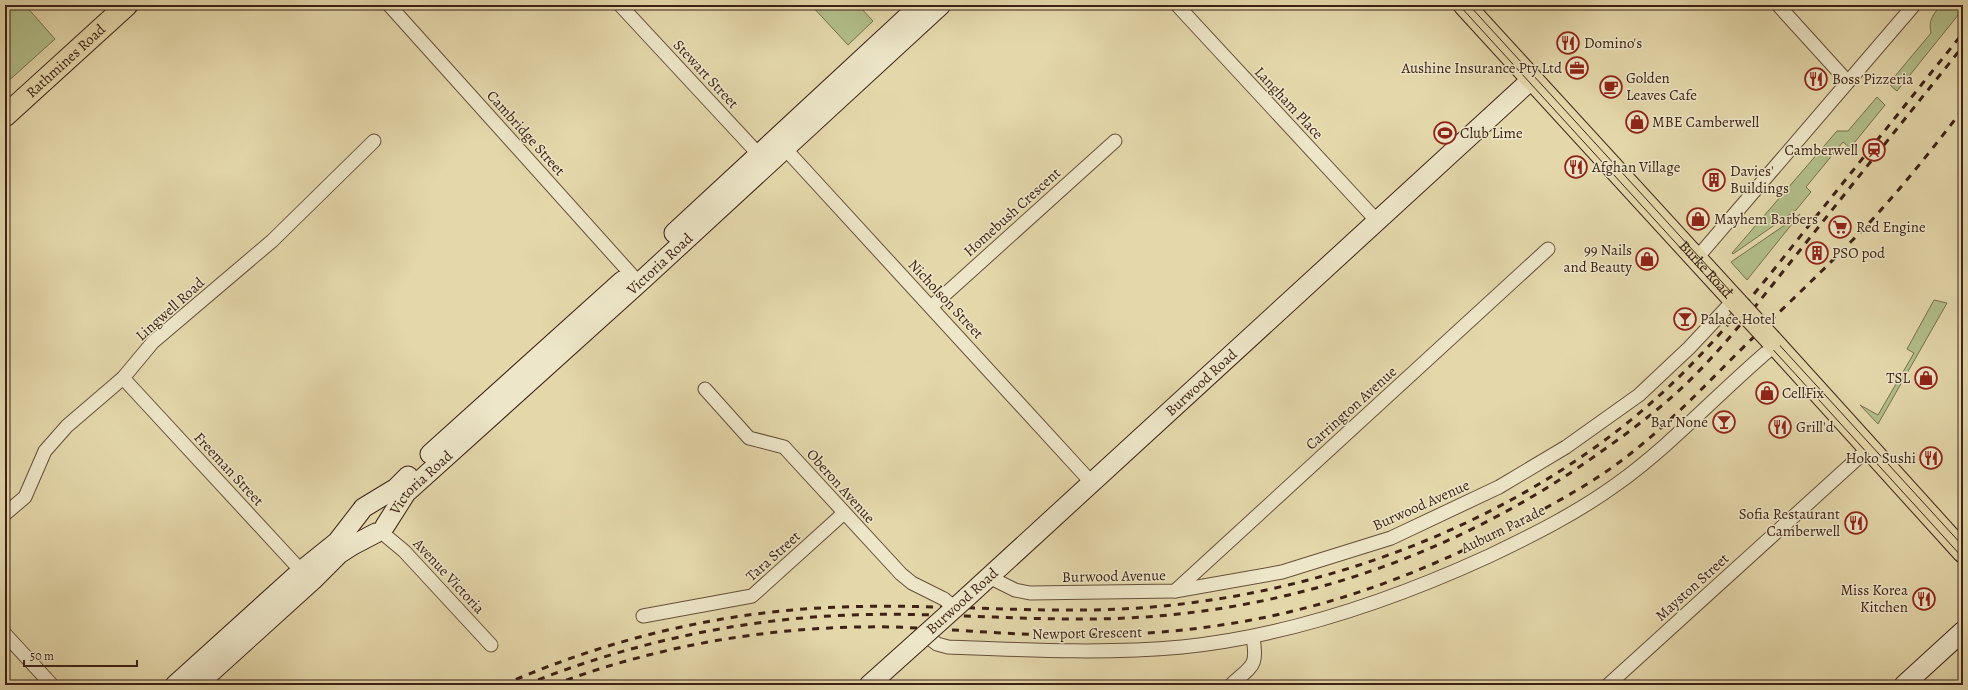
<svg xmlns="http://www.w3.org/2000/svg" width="1968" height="690" font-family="Alegreya,serif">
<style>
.green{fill:#b2bf8a;stroke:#787050}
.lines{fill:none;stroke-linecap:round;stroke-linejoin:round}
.street-casing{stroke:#674f3a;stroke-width:15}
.secondary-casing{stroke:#3d2115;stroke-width:21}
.primary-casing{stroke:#3d2115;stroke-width:23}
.street{stroke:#ede6c8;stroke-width:13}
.secondary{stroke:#ede6c8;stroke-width:19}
.primary{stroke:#e4d8ab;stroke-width:21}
.tram{stroke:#3d2115;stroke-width:1}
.rail{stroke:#3d2115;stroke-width:3;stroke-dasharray:7 7;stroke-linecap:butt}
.street-bridge-casing{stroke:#674f3a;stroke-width:15;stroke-linecap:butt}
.secondary-bridge-casing{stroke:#3d2115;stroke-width:21;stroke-linecap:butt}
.primary-bridge-casing{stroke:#3d2115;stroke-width:23;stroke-linecap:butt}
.street-bridge{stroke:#ede6c8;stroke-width:13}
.secondary-bridge{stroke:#ede6c8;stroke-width:19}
.primary-bridge{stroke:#e4d8ab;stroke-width:21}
.labels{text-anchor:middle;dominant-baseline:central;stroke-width:3;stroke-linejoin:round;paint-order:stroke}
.poi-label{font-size:15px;fill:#3d2115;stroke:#ede6c8;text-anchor:start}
.street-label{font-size:15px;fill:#3d2115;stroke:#ede6c8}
</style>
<rect width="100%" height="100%" fill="#e4d8ab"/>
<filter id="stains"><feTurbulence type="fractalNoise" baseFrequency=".005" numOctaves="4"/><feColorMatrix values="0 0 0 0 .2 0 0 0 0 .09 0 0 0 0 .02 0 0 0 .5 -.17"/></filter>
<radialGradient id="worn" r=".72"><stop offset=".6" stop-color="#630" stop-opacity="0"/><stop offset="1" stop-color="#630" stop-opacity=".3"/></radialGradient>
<g class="green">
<path d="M5,5H25L55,39L5,84Z"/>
<path d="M811,5H858L873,21L848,45Z"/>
<path d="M1941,5H1963V9L1897,91L1891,86V81L1931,33C1928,20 1933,15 1941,5Z"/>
<path d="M1877,97L1885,105L1850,148L1843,142L1806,187L1811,192L1796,210L1733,254L1732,253L1837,131H1848Z"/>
<path d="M1800,214L1747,280L1731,262L1795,218Z"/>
<path d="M1934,300L1947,303L1878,424L1860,405L1878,415L1914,353L1907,349Z"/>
</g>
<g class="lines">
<g class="street-casing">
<g id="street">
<path d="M389,5L639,283"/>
<path d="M620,5L764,160"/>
<path d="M1177,5L1378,222"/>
<path d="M1778,5L1847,81"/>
<path d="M779,142L1092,483"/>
<path d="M1696,259L1914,5"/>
<path d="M931,307L1115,141"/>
<path d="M123,378L306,576"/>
<path d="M705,389L749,438L784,447L901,574L912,583L944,599"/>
<path d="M5,514L25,497L45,451L67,426L123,378L153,342L272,241L374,141"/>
<path d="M380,531L404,551L491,645"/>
<path d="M989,577L1015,590L1030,593L1175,591L1282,572L1391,538L1499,487L1566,447L1639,395L1689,348L1734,300"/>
<path d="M1175,591L1548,249"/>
<path d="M643,616L752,596L844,513"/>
<path d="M5,634L52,685"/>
<path d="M925,635L937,644L948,647C1026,650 1104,654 1182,647C1289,636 1391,601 1489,556C1533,535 1577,513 1617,484C1674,443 1721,390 1775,345"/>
<path d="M1231,685C1252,665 1258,668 1253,637"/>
<path d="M1608,685L1869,448"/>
</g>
</g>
<g class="secondary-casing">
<g id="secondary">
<path d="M674,233L920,5"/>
<path d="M430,454L622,281"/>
<path d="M363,508L396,488L408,476"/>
<path id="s1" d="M385,526L406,493L639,283L941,5"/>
<path id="s2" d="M966,598L1532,79"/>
<path d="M175,685L301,571L337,542L361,511"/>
<path d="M197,685L313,580L339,554L353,545L376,533"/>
<path d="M869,685L917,642"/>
<path d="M1904,685L1963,631"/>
</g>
</g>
<g class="primary-casing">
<g id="primary">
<path id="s3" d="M1464,5L1737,303"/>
<path id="s4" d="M5,116L127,5"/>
<path d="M1771,340L1963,552"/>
</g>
</g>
<use href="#street" class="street"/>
<use href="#secondary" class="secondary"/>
<use href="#primary" class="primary"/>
<g class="tram">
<path d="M1459,5L1963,558"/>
<path d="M1469,5L1963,546"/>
</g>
<g class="rail">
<path d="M503,685C610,638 724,611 841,607C923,604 1005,611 1088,610C1300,608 1530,525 1682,374C1730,326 1772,272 1814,219C1864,157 1913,95 1963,33"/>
<path d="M525,685C629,643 739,619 851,615C932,612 1013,620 1094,619C1277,617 1454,558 1602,451C1632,430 1661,408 1687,383C1729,342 1764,295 1801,249C1855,181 1909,114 1963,46"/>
<path d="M553,685C662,644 777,625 893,627C960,629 1027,637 1094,635C1252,633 1378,597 1518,523C1553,504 1589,485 1621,461C1673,422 1716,373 1762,329C1799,293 1836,258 1871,221C1904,185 1934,147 1963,109"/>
</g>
<g class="street-bridge-casing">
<path id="street-bridge" d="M944,599L955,608"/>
</g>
<g class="secondary-bridge-casing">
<path id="secondary-bridge" d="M917,642L966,598"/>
</g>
<g class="primary-bridge-casing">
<path id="primary-bridge" d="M1737,303L1771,340"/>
</g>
<use href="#street-bridge" class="street-bridge"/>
<use href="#secondary-bridge" class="secondary-bridge"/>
<use href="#primary-bridge" class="primary-bridge"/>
</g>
<defs>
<g id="restaurant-ring" transform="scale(1.15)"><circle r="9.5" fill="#ede6c8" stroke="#8f2418" stroke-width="1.5"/><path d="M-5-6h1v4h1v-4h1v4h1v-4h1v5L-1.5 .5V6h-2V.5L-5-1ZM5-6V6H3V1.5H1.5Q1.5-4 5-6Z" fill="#8f2418"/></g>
<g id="office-ring" transform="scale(1.15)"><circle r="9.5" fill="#ede6c8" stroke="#8f2418" stroke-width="1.5"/><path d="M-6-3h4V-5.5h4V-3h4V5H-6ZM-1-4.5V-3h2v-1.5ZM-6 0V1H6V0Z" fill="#8f2418"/></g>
<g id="cafe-ring" transform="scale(1.15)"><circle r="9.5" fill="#ede6c8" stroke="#8f2418" stroke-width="1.5"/><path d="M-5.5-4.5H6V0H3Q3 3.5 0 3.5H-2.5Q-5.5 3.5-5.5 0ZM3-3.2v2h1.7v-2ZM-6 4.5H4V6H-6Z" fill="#8f2418"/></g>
<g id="shop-ring" transform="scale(1.15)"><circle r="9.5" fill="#ede6c8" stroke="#8f2418" stroke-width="1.5"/><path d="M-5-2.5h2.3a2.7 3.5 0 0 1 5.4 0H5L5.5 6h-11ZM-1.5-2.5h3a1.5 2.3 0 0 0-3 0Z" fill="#8f2418"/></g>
<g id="stadium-ring" transform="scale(1.15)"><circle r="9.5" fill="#ede6c8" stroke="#8f2418" stroke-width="1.5"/><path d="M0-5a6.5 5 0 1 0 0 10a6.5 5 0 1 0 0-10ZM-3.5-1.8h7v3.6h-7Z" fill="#8f2418"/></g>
<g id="station-ring" transform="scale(1.15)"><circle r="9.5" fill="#ede6c8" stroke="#8f2418" stroke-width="1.5"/><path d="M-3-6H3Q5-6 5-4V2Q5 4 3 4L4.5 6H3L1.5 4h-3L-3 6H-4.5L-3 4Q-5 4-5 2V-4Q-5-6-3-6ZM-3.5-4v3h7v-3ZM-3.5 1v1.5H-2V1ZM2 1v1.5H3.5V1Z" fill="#8f2418"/></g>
<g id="building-ring" transform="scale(1.15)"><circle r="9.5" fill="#ede6c8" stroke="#8f2418" stroke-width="1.5"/><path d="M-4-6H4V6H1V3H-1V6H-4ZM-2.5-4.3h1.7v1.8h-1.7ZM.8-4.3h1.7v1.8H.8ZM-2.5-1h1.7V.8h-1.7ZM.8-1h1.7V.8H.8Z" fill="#8f2418"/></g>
<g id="supermarket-ring" transform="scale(1.15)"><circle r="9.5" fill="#ede6c8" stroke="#8f2418" stroke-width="1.5"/><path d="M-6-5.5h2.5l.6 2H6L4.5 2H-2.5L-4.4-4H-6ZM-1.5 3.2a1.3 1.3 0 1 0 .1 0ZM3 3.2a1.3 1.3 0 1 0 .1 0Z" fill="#8f2418"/></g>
<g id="bar-ring" transform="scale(1.15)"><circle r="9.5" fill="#ede6c8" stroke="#8f2418" stroke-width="1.5"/><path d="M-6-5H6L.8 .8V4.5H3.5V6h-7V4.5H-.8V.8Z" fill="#8f2418"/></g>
</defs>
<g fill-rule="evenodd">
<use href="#restaurant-ring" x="1568" y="43"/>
<use href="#office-ring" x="1577" y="68"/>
<use href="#restaurant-ring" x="1816" y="79"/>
<use href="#cafe-ring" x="1611" y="87"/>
<use href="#shop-ring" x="1637" y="122"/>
<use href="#stadium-ring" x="1445" y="133"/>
<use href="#station-ring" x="1874" y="150"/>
<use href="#restaurant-ring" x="1576" y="167"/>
<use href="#building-ring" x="1714" y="180"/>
<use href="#shop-ring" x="1698" y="219"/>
<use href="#supermarket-ring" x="1840" y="227"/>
<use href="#building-ring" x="1817" y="253"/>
<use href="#shop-ring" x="1647" y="259"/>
<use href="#bar-ring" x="1685" y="319"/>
<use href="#shop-ring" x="1926" y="378"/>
<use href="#shop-ring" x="1767" y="393"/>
<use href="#bar-ring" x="1724" y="422"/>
<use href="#restaurant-ring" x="1780" y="427"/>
<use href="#restaurant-ring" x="1931" y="458"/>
<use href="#restaurant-ring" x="1856" y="523"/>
<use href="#restaurant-ring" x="1924" y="599"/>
</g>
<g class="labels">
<g class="poi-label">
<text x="1584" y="43">Domino's</text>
<text x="1562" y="68" text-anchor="end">Aushine Insurance Pty Ltd</text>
<text x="1626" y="78">Golden<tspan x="1626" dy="17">Leaves Cafe</tspan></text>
<text x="1832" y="79">Boss Pizzeria</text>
<text x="1652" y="122">MBE Camberwell</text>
<text x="1460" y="133">Club Lime</text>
<text x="1858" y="150" text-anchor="end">Camberwell</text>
<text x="1592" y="167">Afghan Village</text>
<text x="1730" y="171">Davies'<tspan x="1730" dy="17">Buildings</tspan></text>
<text x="1714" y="219">Mayhem Barbers</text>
<text x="1856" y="227">Red Engine</text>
<text x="1632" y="250" text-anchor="end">99 Nails<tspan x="1632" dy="17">and Beauty</tspan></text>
<text x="1832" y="253">PSO pod</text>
<text x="1700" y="319">Palace Hotel</text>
<text x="1910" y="378" text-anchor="end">TSL</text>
<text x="1782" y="393">CellFix</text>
<text x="1708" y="422" text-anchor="end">Bar None</text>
<text x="1796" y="427">Grill'd</text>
<text x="1916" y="458" text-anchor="end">Hoko Sushi</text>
<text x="1840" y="514" text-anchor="end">Sofia Restaurant<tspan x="1840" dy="17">Camberwell</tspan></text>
<text x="1908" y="590" text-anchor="end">Miss Korea<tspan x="1908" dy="17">Kitchen</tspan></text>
</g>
<g class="street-label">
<text stroke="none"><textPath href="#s4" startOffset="82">Rathmines Road</textPath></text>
<text transform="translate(706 74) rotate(47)">Stewart Street</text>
<text transform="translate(1289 103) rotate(47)">Langham Place</text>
<text transform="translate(526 133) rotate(48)">Cambridge Street</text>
<text transform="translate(1012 212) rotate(-42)">Homebush Crescent</text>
<text stroke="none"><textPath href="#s1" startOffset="381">Victoria Road</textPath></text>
<text stroke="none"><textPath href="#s3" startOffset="358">Burke Road</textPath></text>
<text transform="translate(946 299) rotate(47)">Nicholson Street</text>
<text transform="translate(170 309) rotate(-42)">Lingwell Road</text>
<text stroke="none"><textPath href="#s2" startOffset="319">Burwood Road</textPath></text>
<text transform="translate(1351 408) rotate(-42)">Carrington Avenue</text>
<text transform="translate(229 469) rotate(47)">Freeman Street</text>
<text stroke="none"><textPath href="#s1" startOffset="57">Victoria Road</textPath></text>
<text transform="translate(841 486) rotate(48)">Oberon Avenue</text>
<text transform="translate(1421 505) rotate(-24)">Burwood Avenue</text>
<text transform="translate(1503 529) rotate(-26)">Auburn Parade</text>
<text transform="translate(773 556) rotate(-42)">Tara Street</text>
<text transform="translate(449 576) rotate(47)">Avenue Victoria</text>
<text transform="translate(1114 576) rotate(-1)">Burwood Avenue</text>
<text transform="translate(1692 587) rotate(-42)">Mayston Street</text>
<text transform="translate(962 601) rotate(-42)">Burwood Road</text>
<text transform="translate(1087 633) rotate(-1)">Newport Crescent</text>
</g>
</g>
<rect width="1968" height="690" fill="none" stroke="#e4d8ab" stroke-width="20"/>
<rect x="6" y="6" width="1956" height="678" fill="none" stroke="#3d2115" stroke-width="2"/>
<rect x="10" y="10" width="1948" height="670" fill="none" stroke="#3d2115"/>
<path d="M24 660v6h113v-6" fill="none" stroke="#3d2115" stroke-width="2"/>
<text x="30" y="660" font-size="12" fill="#3d2115" stroke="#ede6c8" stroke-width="3" paint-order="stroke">50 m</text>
<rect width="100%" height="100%" filter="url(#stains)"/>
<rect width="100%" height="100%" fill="url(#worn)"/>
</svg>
